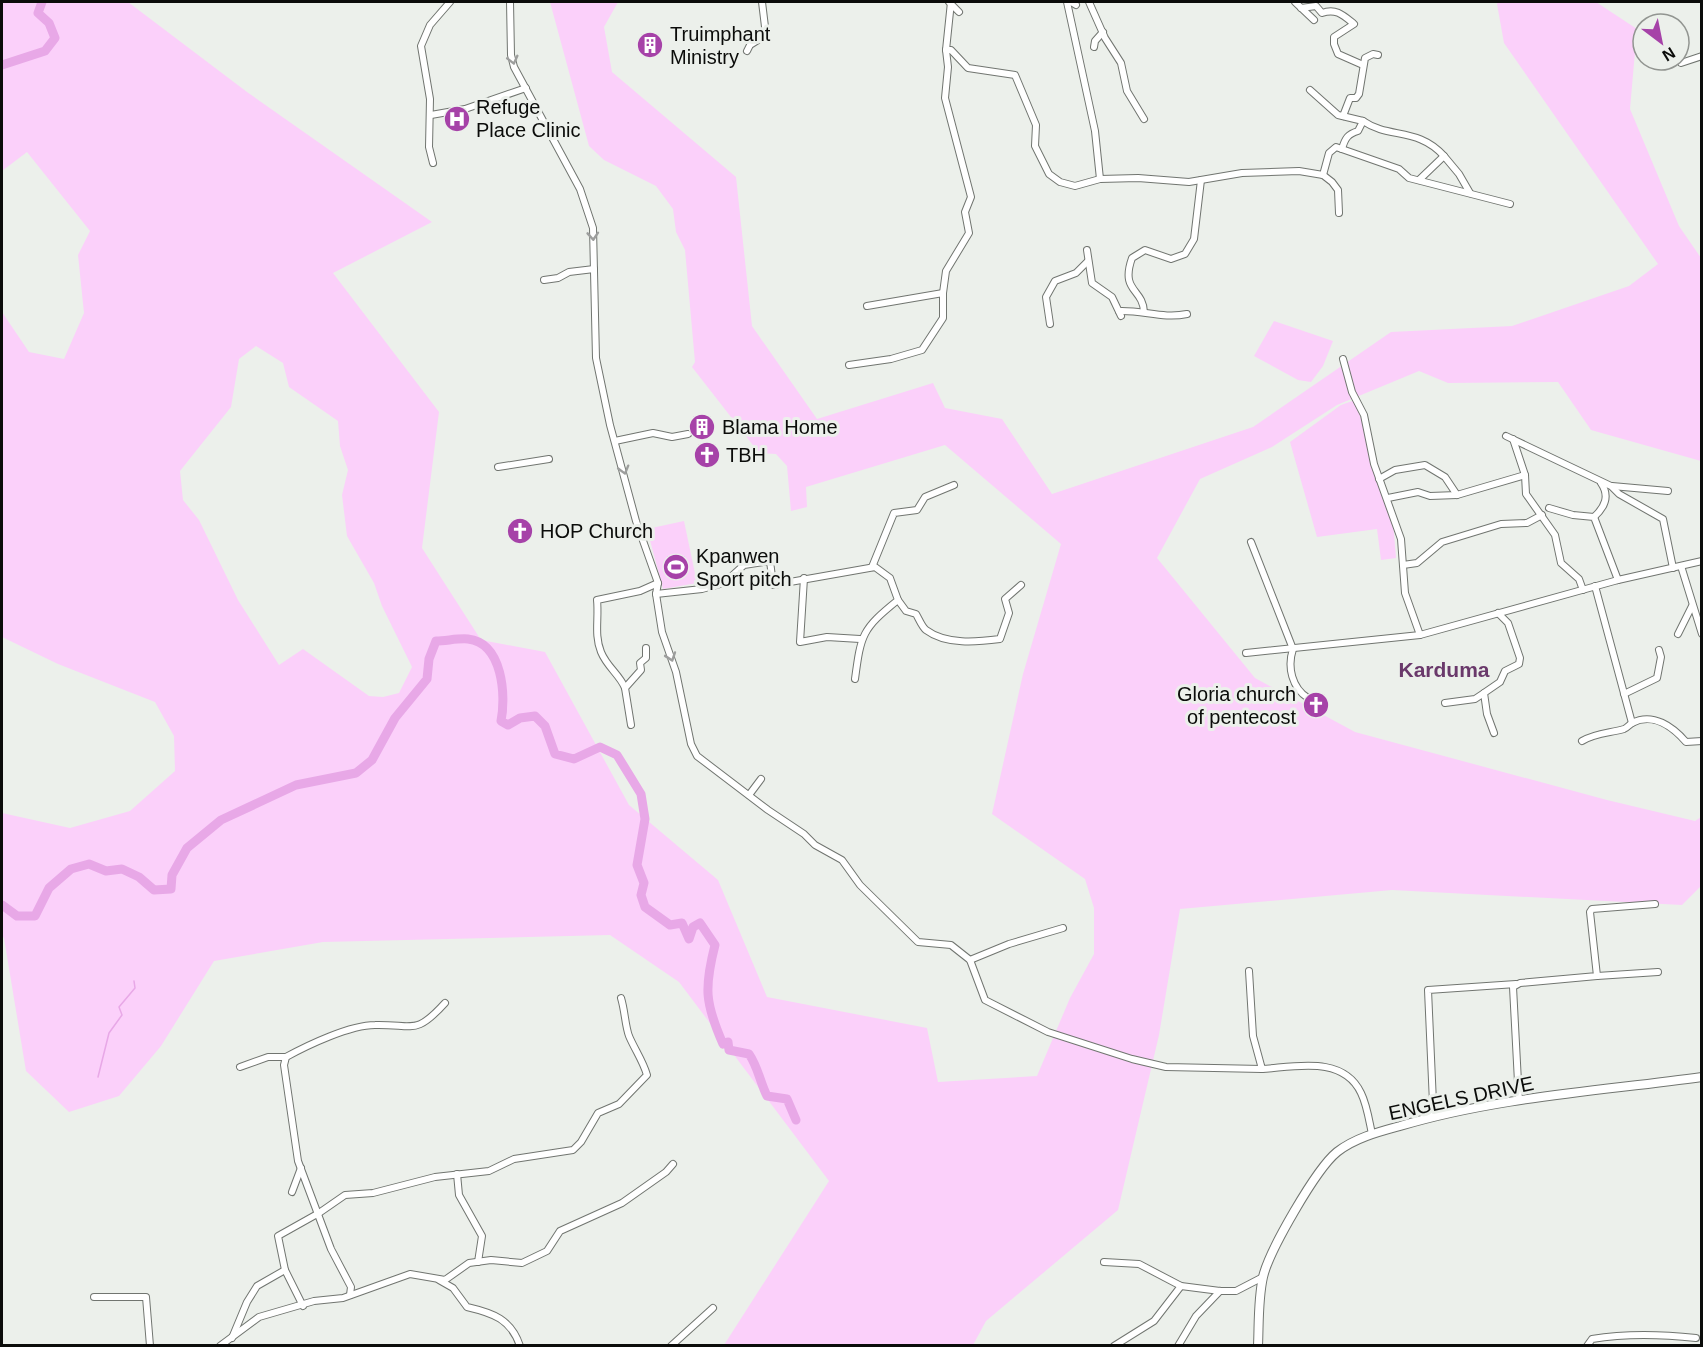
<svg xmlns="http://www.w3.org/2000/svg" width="1703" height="1347" font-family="Helvetica,sans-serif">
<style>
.green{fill:#fbd0fa;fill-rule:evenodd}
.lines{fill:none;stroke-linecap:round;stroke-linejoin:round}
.stream{stroke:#e8a8e7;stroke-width:1.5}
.river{stroke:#e8a8e7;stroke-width:9}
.street-casing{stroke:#717570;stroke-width:8}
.secondary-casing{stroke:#717570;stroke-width:10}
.street{stroke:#fff;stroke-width:6}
.secondary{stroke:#fff;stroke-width:8}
.oneway{stroke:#9d9e9d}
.labels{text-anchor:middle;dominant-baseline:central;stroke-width:6;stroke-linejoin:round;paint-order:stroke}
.poi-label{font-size:20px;fill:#0b0c0a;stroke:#ecf0eb;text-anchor:start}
.street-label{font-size:20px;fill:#0b0c0a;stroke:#ecf0eb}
.neighbourhood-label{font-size:21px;font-weight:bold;fill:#6a396b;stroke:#ecf0eb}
</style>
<rect width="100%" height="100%" fill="#ecf0eb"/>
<g class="green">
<path d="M2,2H128L247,92L432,222L333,273L439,412L422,548L481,640L545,652L629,805L718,880L767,997L927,1028L938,1082L1037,1076L1070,998L1094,954V908L1085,879L992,814L1023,674L1061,544L945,445L806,487L807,507L791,511L787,466L776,454L759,453L692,367L695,362L685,250L676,232L673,209L656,186L604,160L589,146L550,2H618L604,27L612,72L736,177L752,326L817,419L933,383L945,408L1002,419L1052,494L1253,427L1391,332L1512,326L1629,286L1658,264L1504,43L1497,4L1498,2H1596L1637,29L1630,109L1679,226L1701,258V461L1591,430L1558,382L1448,383L1419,371L1337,405L1272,447L1200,479L1157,558L1255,678L1355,732L1607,800L1695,821L1701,817V886L1682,905L1392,890L1180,909L1159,1035L1118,1210L986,1321L973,1345H724L829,1181L679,982L610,935L323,942L214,961L161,1046L119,1096L69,1112L26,1071L4,938L2,936V813L70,828L130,811L175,771L174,736L155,702L58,664L2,637V312L29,352L64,359L84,313L78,255L90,231L27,152L2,171ZM256,346L283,363L289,387L338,421L340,446L348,470L342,495L347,536L374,583L382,606L412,667L399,693L383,697L369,696L303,649L279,665L238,600L199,520L183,500L180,471L231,407L239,359Z"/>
<path d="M1274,321L1333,341L1323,366L1311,382L1298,380L1254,356Z"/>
<path d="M1355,400L1393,522L1396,558L1381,560L1377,529L1317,537L1290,442L1341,405Z"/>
<path d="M684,521L697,583L663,589L647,529Z"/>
</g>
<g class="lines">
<path class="stream" d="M98,1077L109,1033L122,1015L119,1007L135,988L134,981"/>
<g class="river">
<path d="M2,65L45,51L55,38L49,23L38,13L42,2"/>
<path d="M2,905L17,916H35L49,888L71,869L89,864L106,871L122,869L139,877L154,890L171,889L172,875L187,848L221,820L296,785L356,773L372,760L395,718L427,679L429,659L436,641C446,641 458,638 468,639C503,643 506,696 501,721L508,725L520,718L535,716L545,726L555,754L574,759L600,747L617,755L641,794L645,819L637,865L644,883L641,895L645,907L670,925L682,923L689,939L693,927L700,923L715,945C704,988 705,1003 723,1044L728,1042L729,1050L749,1054C758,1067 760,1082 767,1096L787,1099L796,1120"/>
</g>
<g class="street-casing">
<g id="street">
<path d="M510,2L511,55L514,67L580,189L593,228L596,358L610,425L636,521L658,583L656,594L662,632L676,672L691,744L697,756L768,810L804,834L815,845L842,860L860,885L918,942L951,945L970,960L985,1000L1048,1032L1132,1059L1166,1067L1262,1069"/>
<path d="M949,2L959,12"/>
<path d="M951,2L946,50H951L968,68L1015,75L1036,125L1035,146L1049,174L1060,182L1075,186L1100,179"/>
<path d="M1067,2L1095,131L1100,179L1138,178L1189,182L1242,173L1299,171L1323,175L1332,182L1338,190L1339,213"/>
<path d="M1071,2L1076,5"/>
<path d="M1089,2L1105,38L1121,63L1127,91L1144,119"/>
<path d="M1295,2L1314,20"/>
<path d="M1301,8L1316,6L1322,13C1336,8 1343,15 1354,24L1334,37V44L1338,54L1363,65"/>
<path d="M1094,47L1095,41L1103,32"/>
<path d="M747,51L750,45L766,35L762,2"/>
<path d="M1681,63L1702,56"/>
<path d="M1310,90L1338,115L1363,121L1358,131C1348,134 1345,138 1342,149"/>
<path d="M431,115L465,109L526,88"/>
<path d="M1343,116L1350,98H1356L1359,94L1365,58L1373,54L1378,55"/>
<path d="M1363,121C1389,139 1418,127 1444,156"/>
<path d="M433,163L429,147L430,99L421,46L430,25L450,2"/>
<path d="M1323,175L1329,153L1336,147L1399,169L1409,178L1510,204"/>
<path d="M1419,180L1444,156L1459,174L1470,193"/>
<path d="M1087,250L1092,283L1112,297L1121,316"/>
<path d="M544,280L558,278L569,272L594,269"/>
<path d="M867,306L943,293"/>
<path d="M1119,311C1143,310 1163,319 1187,314"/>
<path d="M1144,312C1143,288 1120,292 1132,258L1145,250L1171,259L1185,254L1194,239L1201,180"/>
<path d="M1050,324L1046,297L1055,281L1076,273L1088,261"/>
<path d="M1343,359L1352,392L1364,415L1374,464L1401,539L1405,593L1420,635"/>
<path d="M849,365L891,359L922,350L943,318V293L946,271L969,233L965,212L971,197L945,98L948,67L946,50"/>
<path d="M1506,436L1611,486L1619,494L1663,519L1673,568"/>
<path d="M1513,439L1525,475L1526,494L1555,535L1561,563L1579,579L1583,590"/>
<path d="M615,441L653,433L672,437L688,434"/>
<path d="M498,467L549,459"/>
<path d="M1379,479L1395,470L1425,465L1445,477L1457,495"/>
<path d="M1612,486L1668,491"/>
<path d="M1388,498L1418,492L1430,496L1457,495L1525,475"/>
<path d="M1549,508L1573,515L1594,517L1618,580"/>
<path d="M1594,517C1605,507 1610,496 1601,483"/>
<path d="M1251,542L1293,649C1287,667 1292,688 1308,698"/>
<path d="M1403,565L1417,563L1442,542L1501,524L1527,523L1542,515"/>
<path d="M1681,566L1702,634"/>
<path d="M872,567L894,513L917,510L925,497L954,485"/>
<path d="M804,578L800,642L827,637L860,639"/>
<path d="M1595,586L1632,723"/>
<path d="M656,594L702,589L724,583L744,565L770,561L773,585L875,567L890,578L898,600C862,629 861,634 855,679"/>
<path d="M898,600L906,611L916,614C919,619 922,627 926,630C946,645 977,642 1000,639L1009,613L1005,599L1021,585"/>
<path d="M1678,634L1692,606"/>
<path d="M1246,653L1420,635L1618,580L1702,561"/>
<path d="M625,688C620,675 607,667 601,652C594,635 599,618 597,600L640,591L658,583"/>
<path d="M1624,694L1657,678L1661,657L1659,650"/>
<path d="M1445,703L1475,699L1484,693"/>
<path d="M631,725L625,688L641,670L640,663L646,658V648"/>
<path d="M1494,733L1487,714L1484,693L1500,682L1505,671L1519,664L1520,658L1508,623L1498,613"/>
<path d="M1582,741C1595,733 1610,733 1624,729C1627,728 1629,725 1632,723C1653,712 1673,727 1686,742L1702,741"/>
<path d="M749,795L761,779"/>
<path d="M970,960L1009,944L1063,928"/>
<path d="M1249,971L1253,1036L1262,1069C1295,1067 1343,1055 1361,1093C1367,1105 1369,1120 1372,1134"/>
<path d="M1597,976L1658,972"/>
<path d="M240,1067L268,1057H286"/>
<path d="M1519,1101L1513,987L1520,983L1597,976L1590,912L1592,909L1655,904"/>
<path d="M1428,1117L1433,1103L1428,990L1516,984"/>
<path d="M457,1174L459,1195L482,1236L478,1262"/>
<path d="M292,1192L301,1168"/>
<path d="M1104,1262L1139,1264L1181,1286L1220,1291H1236L1263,1277"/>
<path d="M439,1280L453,1288L467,1307C493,1313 511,1319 520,1346"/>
<path d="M350,1295L351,1287L331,1249L298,1161L284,1065L286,1057C308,1045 350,1025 375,1025C414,1024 415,1036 445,1003"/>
<path d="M94,1297H146L150,1346"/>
<path d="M303,1306L285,1270L278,1236L319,1213L345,1195L373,1193L435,1177L489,1171L514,1159L573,1150L581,1142L598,1113L619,1104L647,1075C643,1061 635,1050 629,1036C625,1025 625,1011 621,998"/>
<path d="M232,1338L247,1302L257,1286L285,1270"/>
<path d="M220,1346L259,1317L314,1301L343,1298L410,1274L445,1280L469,1263L491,1260L522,1263L547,1251L560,1231L622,1203L666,1172L673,1164"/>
<path d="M671,1346L713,1308"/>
<path d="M1114,1346L1154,1321L1181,1286"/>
<path d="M1178,1346L1196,1316L1220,1291"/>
<path d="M1587,1346L1592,1339C1627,1333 1660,1334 1696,1338"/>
</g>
</g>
<g class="secondary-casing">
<path id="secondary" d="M1258,1346C1259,1323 1258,1299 1263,1277C1269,1251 1316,1169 1337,1152C1355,1138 1378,1132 1400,1126C1497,1097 1601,1091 1702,1077"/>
</g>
<use href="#street" class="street"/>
<use href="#secondary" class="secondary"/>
</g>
<defs><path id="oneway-chevron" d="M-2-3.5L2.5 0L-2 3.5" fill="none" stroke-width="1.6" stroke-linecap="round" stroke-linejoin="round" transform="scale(1.5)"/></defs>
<g class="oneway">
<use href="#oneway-chevron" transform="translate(513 60) rotate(76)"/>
<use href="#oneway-chevron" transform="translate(593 236) rotate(86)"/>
<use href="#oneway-chevron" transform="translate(624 470) rotate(74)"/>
<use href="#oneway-chevron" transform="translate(671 657) rotate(71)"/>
</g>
<defs>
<g id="building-disc" transform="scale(1.35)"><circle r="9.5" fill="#a642a8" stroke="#ecf0eb"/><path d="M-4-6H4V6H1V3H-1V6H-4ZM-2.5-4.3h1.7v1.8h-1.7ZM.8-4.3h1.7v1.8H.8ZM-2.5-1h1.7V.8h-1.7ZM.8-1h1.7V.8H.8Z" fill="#fff"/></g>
<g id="hospital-disc" transform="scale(1.35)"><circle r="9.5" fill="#a642a8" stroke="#ecf0eb"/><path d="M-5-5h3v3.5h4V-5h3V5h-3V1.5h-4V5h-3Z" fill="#fff"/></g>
<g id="church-disc" transform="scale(1.35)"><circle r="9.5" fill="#a642a8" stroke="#ecf0eb"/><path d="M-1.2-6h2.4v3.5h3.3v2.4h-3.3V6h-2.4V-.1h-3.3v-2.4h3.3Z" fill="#fff"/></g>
<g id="stadium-disc" transform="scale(1.35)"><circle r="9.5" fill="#a642a8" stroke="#ecf0eb"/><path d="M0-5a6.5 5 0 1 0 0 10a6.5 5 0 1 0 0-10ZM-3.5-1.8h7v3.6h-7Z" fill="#fff"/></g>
</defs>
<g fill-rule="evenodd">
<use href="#building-disc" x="650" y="45"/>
<use href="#hospital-disc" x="457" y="119"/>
<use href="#building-disc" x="702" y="427"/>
<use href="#church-disc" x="707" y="455"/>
<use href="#church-disc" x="520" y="531"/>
<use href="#stadium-disc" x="676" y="567"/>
<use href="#church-disc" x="1316" y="705"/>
</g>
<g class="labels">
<g class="poi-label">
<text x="670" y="34">Truimphant<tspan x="670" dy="23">Ministry</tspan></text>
<text x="476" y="107">Refuge<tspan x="476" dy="23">Place Clinic</tspan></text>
<text x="722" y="427">Blama Home</text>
<text x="726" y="455">TBH</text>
<text x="540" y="531">HOP Church</text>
<text x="696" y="556">Kpanwen<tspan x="696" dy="23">Sport pitch</tspan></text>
<text x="1296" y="694" text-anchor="end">Gloria church<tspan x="1296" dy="23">of pentecost</tspan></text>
</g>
<g class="street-label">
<text transform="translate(1461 1098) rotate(-12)">ENGELS DRIVE</text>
</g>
<g class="neighbourhood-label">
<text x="1444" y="669">Karduma</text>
</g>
</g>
<rect width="1703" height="1347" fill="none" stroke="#0b0c0a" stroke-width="6"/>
<g transform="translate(1661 42) rotate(148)"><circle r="28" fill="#ecf0eb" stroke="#929591" stroke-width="1.5"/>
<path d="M0-4.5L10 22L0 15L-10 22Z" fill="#a642a8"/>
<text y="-9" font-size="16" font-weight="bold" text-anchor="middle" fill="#0b0c0a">N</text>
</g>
</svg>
